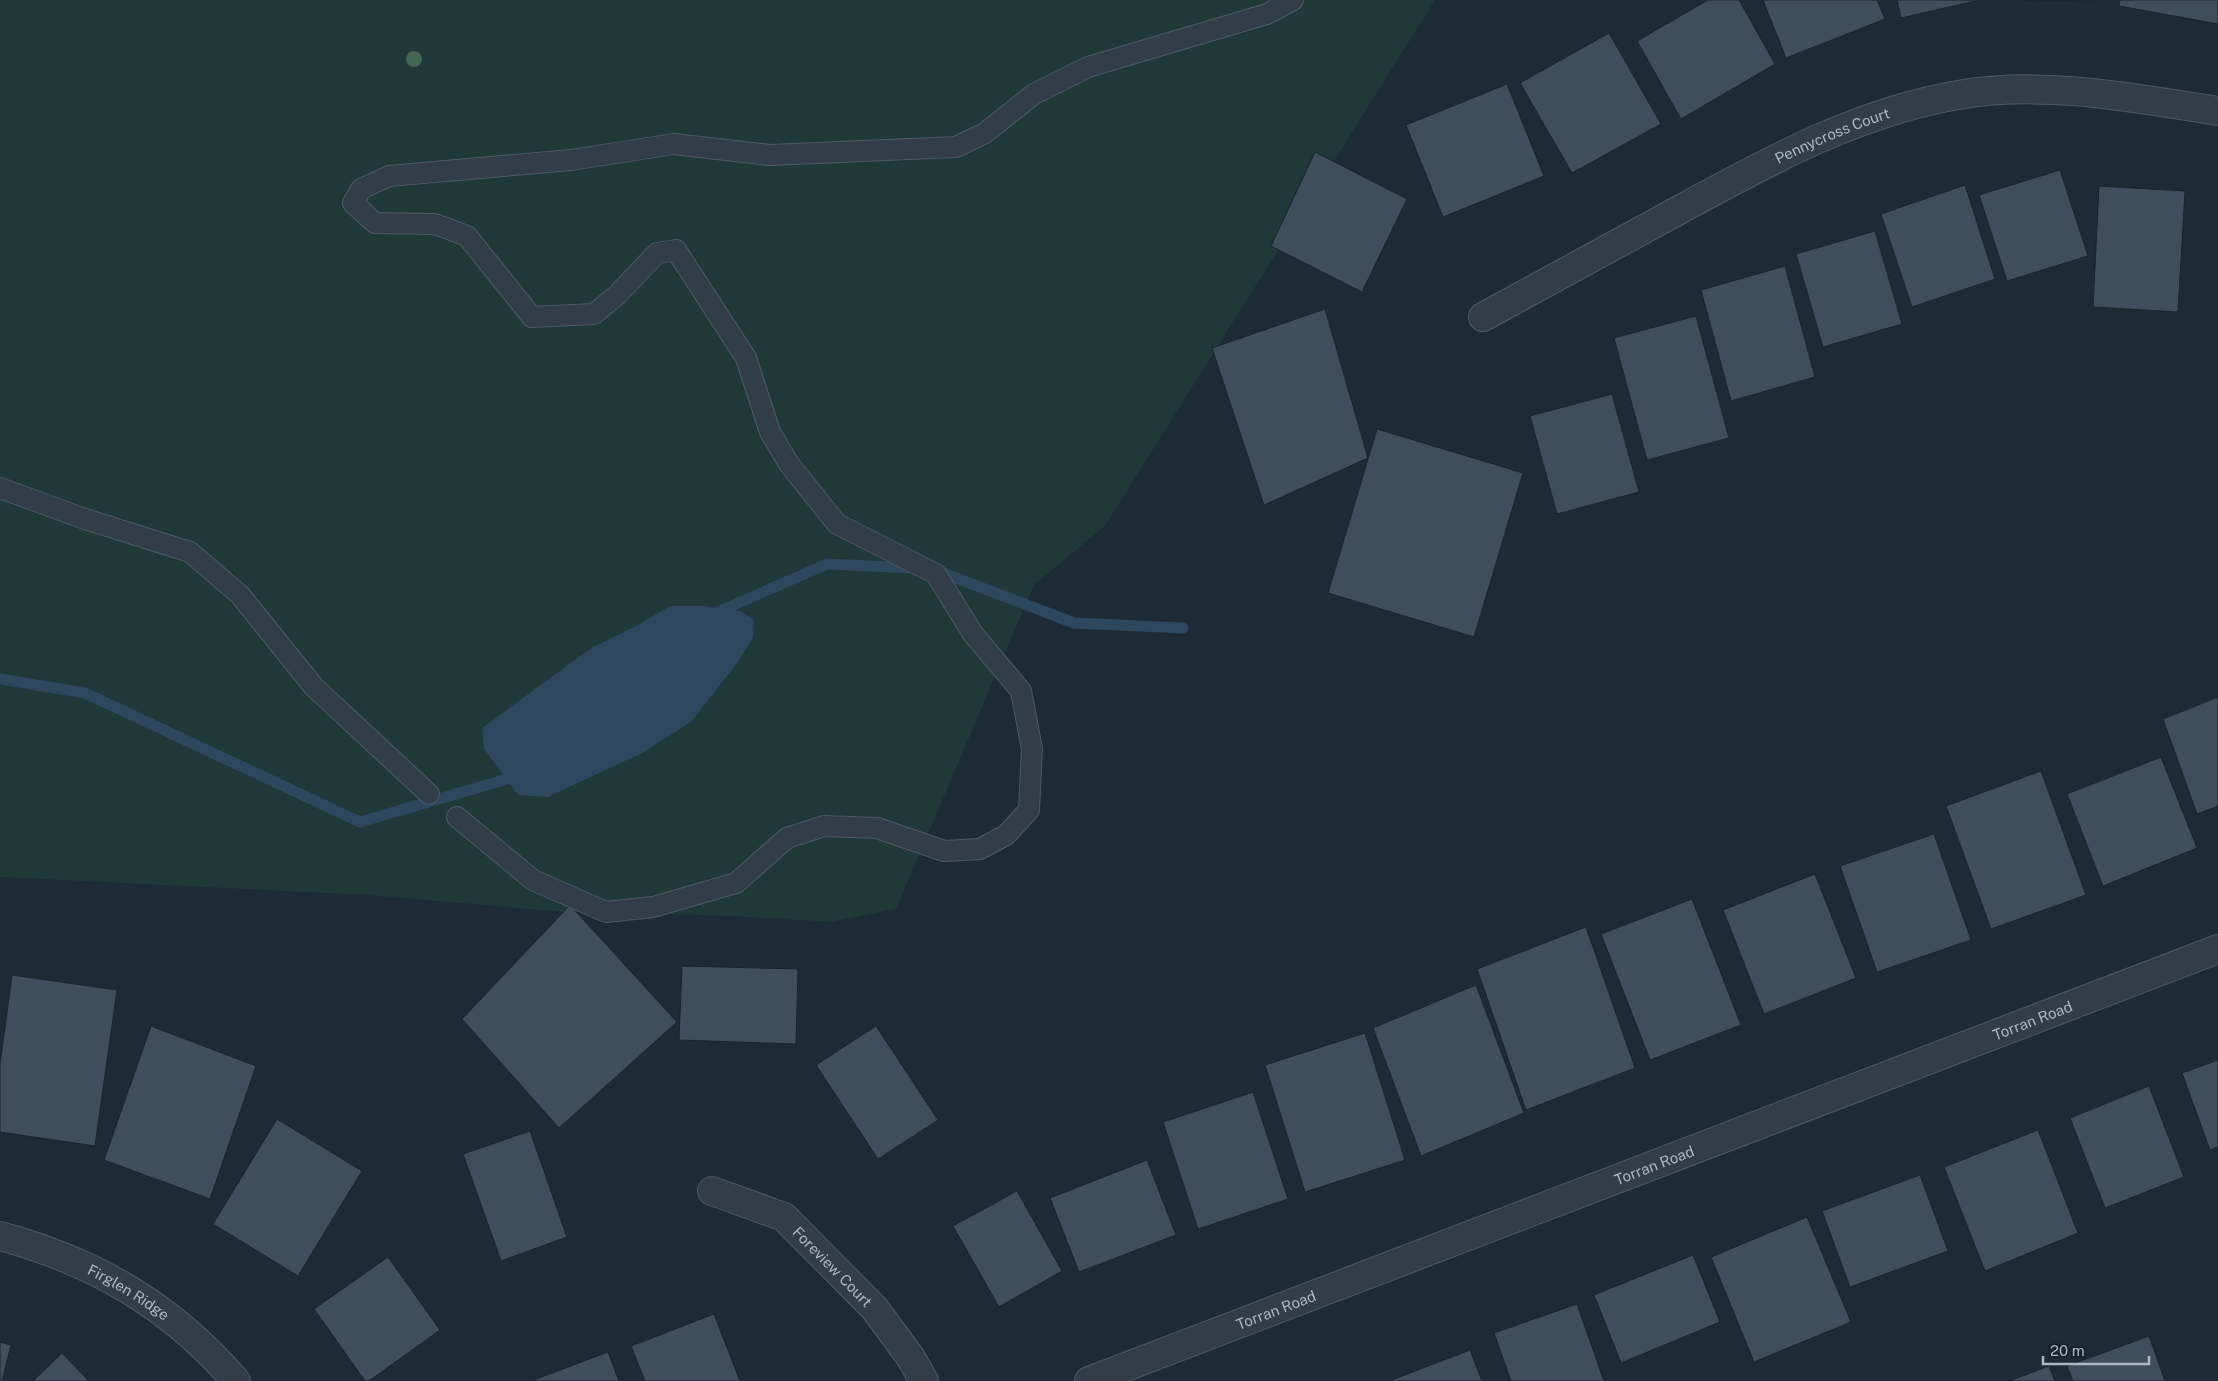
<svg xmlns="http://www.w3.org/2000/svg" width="2218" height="1381" font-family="'Public Sans',sans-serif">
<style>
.green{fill:#1f3838}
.water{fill:#2d475e}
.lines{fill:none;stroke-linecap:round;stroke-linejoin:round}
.stream{stroke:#2d475e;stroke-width:11}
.building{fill:#3e4e5c;stroke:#19242e}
.service-casing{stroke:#4e5a66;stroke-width:22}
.minor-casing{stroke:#4e5a66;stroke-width:30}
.service{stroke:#313d47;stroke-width:20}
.minor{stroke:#313d47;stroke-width:28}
.tree{fill:#426651}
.labels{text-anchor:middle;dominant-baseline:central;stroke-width:5;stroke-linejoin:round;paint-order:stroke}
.street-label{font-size:15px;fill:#aab7c5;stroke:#17222c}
</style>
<rect width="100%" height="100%" fill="#1d2b37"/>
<path class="green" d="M0,0H1435L1105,526L1034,585L896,909L831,922L732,916L552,911L367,895L0,877Z"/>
<path class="water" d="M670,606H704L741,611L754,620L753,638L738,662L691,722L644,752L548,797L518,795L484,749L482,728L591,648L638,625Z"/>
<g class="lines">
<g class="stream">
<path d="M935,570L1074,623L1183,628"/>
<path d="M711,615L827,564L914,568"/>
<path d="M0,679L85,693L360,822L514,777L519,773"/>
</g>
</g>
<g class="building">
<path d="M1708,0H1739L1775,64L1681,119L1637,41Z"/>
<path d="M1763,0H1877L1885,19L1786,58Z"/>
<path d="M1897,0H1980L1901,18Z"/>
<path d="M2020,0H2105V1Z"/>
<path d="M2120,0H2218V24L2119,6Z"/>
<path d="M1609,33L1661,124L1572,173L1520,83Z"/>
<path d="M1507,84L1544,176L1443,217L1406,125Z"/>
<path d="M1315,152L1407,199L1362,292L1271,246Z"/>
<path d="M2060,170L2088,256L2007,281L1979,195Z"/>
<path d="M1965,185L1995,279L1912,307L1881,214Z"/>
<path d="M2099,186L2185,191L2178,312L2093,307Z"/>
<path d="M1875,231L1902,324L1823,347L1796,254Z"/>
<path d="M1785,266L1815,377L1731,401L1701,290Z"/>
<path d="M1325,309L1368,458L1264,505L1212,348Z"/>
<path d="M1696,316L1729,438L1647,460L1614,338Z"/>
<path d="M1612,394L1639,492L1557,514L1530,416Z"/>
<path d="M1377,429L1523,473L1474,637L1328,593Z"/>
<path d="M2218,697V806L2197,814L2163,719Z"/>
<path d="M2161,757L2197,848L2103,886L2067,794Z"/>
<path d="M2041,771L2086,895L1991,929L1946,806Z"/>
<path d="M1934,834L1971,940L1877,972L1840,866Z"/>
<path d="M1815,874L1856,978L1764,1014L1723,910Z"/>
<path d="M1692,899L1741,1025L1650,1060L1601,934Z"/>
<path d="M570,905L677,1022L559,1128L462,1019Z"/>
<path d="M1586,927L1635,1068L1526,1110L1477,969Z"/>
<path d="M682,966L798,969L796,1044L679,1040Z"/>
<path d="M12,975L117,990L95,1146L0,1132V1064Z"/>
<path d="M1476,985L1524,1113L1421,1156L1373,1028Z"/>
<path d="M151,1026L256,1066L210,1199L104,1160Z"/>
<path d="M876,1026L938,1120L878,1159L816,1065Z"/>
<path d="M1365,1033L1405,1160L1305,1192L1265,1065Z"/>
<path d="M2218,1060V1147L2210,1150L2182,1073Z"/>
<path d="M2149,1086L2184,1177L2105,1208L2070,1118Z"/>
<path d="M1253,1092L1288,1199L1198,1229L1163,1122Z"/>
<path d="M277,1119L362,1171L298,1276L213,1224Z"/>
<path d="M2038,1130L2078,1233L1985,1271L1944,1167Z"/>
<path d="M530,1131L567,1237L501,1261L463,1154Z"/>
<path d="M1147,1160L1176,1235L1079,1272L1050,1198Z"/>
<path d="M1920,1175L1948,1251L1850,1287L1822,1211Z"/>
<path d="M1017,1191L1062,1271L999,1307L953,1226Z"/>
<path d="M1807,1217L1851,1322L1754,1362L1711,1257Z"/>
<path d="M1693,1255L1720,1322L1621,1363L1594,1295Z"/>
<path d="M388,1257L440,1330L369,1381H365L314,1309Z"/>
<path d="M1577,1304L1604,1381H1511L1494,1333Z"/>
<path d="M714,1314L740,1381H645L631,1346Z"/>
<path d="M2149,1336L2165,1381H2073L2067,1366Z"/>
<path d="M0,1342L11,1345L2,1381H0Z"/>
<path d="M1470,1350L1482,1381H1389Z"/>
<path d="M608,1352L619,1381H531Z"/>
<path d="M62,1353L89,1381H33Z"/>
<path d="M2049,1366L2055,1381H2009Z"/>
</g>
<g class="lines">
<g class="service-casing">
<g id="service">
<path d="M0,488L85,519L190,552L240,595L314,687L429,794"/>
<path d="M457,817L533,880L606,912L653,907L736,883L787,838L824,826L877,828L944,851L980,849L1006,835L1029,810L1032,749L1021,691L973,634L936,574L837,524L789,464L770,432L746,358L676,250L657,253L617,295L594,314L532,317L467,236L435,224L375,223L353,203L361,189L389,176L571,160L674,144L770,155L956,147L985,133L1034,94L1088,67L1267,14L1293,0"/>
</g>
</g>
<g class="minor-casing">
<g id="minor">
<path id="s1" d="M1483,317C1549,281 1615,245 1681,209C1769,161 1858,112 1958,95C2044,80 2133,98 2218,111"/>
<path id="s2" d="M712,1191L784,1217L875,1309L911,1358L924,1381"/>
<path id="s3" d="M0,1236C96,1262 171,1306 236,1381"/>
<path id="s4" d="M1089,1381L2218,949"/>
</g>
</g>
<use href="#service" class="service"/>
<use href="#minor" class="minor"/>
</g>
<circle class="tree" cx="414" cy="59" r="8"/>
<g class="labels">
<g class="street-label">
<text stroke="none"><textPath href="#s1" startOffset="394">Pennycross Court</textPath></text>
<text stroke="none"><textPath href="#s4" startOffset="1010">Torran Road</textPath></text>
<text stroke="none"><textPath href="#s4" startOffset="605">Torran Road</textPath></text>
<text stroke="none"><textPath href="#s2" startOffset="146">Foreview Court</textPath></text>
<text stroke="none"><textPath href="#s3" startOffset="141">Firglen Ridge</textPath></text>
<text stroke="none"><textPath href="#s4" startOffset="200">Torran Road</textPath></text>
</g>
</g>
<path d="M2043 1356v8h106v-8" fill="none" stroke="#aab7c5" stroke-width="2.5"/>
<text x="2050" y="1356" font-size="15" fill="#aab7c5" stroke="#17222c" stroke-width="4" paint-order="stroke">20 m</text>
</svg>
